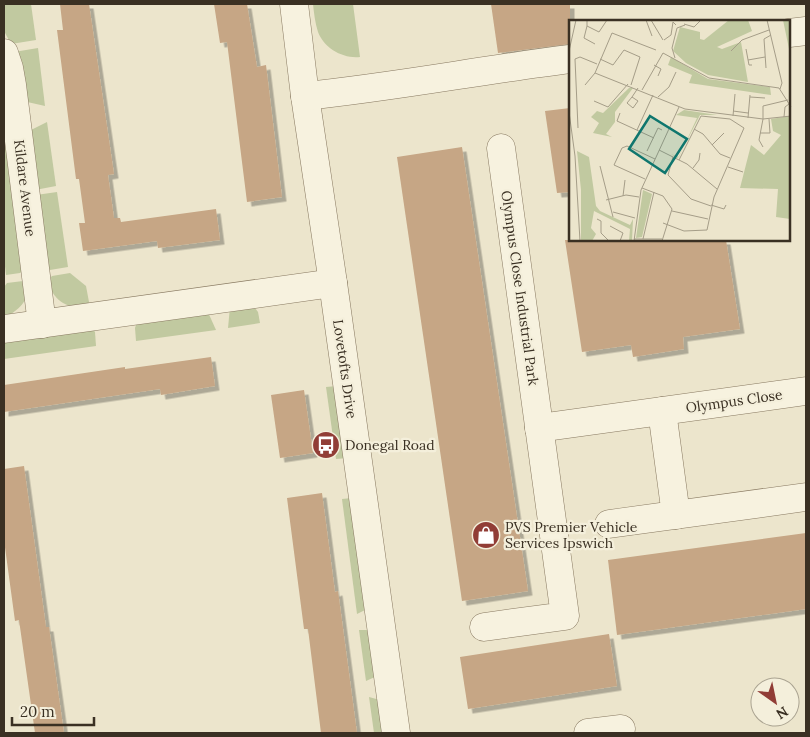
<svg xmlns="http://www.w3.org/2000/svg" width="810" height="737" font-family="Lora,serif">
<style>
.green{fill:#c1c9a0}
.building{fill:#c6a685;filter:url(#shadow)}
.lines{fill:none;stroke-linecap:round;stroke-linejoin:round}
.minor-casing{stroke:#887961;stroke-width:29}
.minor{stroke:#f7f2df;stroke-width:28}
.labels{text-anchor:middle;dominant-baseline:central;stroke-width:4.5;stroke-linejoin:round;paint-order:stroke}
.street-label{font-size:14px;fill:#3a3023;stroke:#f4efdb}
.poi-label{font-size:14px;fill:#3a3023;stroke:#f4efdb;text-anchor:start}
.inset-road{fill:none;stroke:#a59d88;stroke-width:1}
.view{fill:#0f766e;fill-opacity:0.15;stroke:#0f766e;stroke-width:2.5}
.inset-edge{fill:none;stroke:#3a3023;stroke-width:2.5}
</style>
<defs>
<filter id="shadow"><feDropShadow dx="4.5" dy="4.5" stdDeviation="0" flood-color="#0004"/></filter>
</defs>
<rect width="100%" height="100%" fill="#ece5cc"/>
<g class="green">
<path d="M4,4H31L36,40L11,44L4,31Z"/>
<path d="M313,4H353L360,57C343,59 324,48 318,32C315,23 314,13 313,4Z"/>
<path d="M38,48L45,106L23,101L14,52Z"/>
<path d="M47,122L56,186L35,190L27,132Z"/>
<path d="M4,126L26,268L20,273L6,275L4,258Z"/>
<path d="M57,192L68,267L50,270L44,266L36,195Z"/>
<path d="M70,273L86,286L89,302L85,309C64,307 54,300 47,281L52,276Z"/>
<path d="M23,281C24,284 27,290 27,293C27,304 12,314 4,318V287L7,283Z"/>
<path d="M252,304L258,312L260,323L228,328L230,307Z"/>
<path d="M207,310L216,330L136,341L135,328L138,319Z"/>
<path d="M91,326L95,332L96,346L4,359V338Z"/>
<path d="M337,386L348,458L336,459L326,387Z"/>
<path d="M352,498L367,609L357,614L342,499Z"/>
<path d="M359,630H370L377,676L366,681Z"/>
<path d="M369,697L380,700L384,733H374Z"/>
</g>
<g class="building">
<path d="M60,4H89L114,174L108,175L114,218H120L121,222L216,209L220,240L158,248L157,241L83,251L79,223H85L79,179H76L57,30H63Z"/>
<path d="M214,4H247L257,67L266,65L282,197L247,202L227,42L220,43Z"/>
<path d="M491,4H570V44L498,53Z"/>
<path d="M570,108V192L557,193L545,111Z"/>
<path d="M462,147L528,591L462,601L397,157Z"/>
<path d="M565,240H726L740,329L683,337L684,349L633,357L631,345L582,352Z"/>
<path d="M211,357L215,386L161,395L160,389L4,412V385L125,367V369Z"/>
<path d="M304,390L313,453L280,458L271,395Z"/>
<path d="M24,466L46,627H49L64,733H35L19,620L15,621L4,540V469Z"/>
<path d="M322,493L335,592L338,591L357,733H321L308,629H304L287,498Z"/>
<path d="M806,533V609L617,635L608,560Z"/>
<path d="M609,634L617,686L468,709L460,657Z"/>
</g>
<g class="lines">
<g class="minor-casing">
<g id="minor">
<path d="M294,4L305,96L333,283L396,733"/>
<path d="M789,33L806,31"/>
<path d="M4,53L9,68L12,85L42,324"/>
<path d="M305,96C394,87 481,70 570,59"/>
<path d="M4,329L333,283"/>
<path d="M662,411L676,515"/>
<path d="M539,428L806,391"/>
<path d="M609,524L806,497"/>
<path d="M484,627L565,616L501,148"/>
<path d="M588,733L621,729"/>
</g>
</g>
<use href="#minor" class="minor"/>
</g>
<defs>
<g id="bus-disc" transform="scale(1.4375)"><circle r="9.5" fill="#913d36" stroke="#f4efdb"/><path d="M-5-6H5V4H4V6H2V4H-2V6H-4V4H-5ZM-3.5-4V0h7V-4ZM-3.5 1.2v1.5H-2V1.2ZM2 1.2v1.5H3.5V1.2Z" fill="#fff"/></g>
<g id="shop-disc" transform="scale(1.4375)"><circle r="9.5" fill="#913d36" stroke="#f4efdb"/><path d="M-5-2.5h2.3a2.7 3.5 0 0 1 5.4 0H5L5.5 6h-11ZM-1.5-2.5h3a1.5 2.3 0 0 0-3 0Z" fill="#fff"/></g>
</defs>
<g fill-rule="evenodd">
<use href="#bus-disc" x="326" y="445"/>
<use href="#shop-disc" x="486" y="535"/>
</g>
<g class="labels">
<g class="street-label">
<text transform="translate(25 188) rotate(83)">Kildare Avenue</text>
<text transform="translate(520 288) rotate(82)">Olympus Close Industrial Park</text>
<text transform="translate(345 369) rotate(82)">Lovetofts Drive</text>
<text transform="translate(734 401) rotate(-8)">Olympus Close</text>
</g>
<g class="poi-label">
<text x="345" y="445">Donegal Road</text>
<text x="505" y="527">PVS Premier Vehicle<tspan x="505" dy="16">Services Ipswich</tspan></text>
</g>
</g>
<g transform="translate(569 20)">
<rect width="221" height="221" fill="#ece5cc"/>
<path d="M160,0H179L183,11L148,27L153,29L172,22L179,62L139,55L117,43L104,31L111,7L131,12V19L135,20ZM214,0H221V34L219,24ZM102,37L139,59L201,67L202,75L120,63L123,55L99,45ZM60,68H64L46,92V102L37,114L43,117L24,113L30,103L22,97L28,91L34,93ZM115,90L148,95H131L109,138L102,134L110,137L128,98L107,95ZM221,96V199L207,197L209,169L171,168L182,125L195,135L212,115L204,111L202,99ZM8,131L20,137L27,186L31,191L61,205L64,199L63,221H60L61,209L25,191L22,208L27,214L23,221H12V170ZM74,170L83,174L73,217L67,218Z" fill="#c1c9a0"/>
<path class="inset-road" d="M18,0V6L30,12L38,0M77,0L83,16M82,0L94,20M198,0L213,63L211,69M115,4L125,7L132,0M18,6L15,18L26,24M95,20L102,15L104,2L107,5M177,29L180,45H183M0,31L7,0M162,31L173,20L200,10M94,33L140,58L210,68L222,87M106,38L103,28L108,8L116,5M31,39L44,45L55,30L71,37L62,65M179,40L196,37M85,45L92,49L89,56M197,48L195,19L202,15M26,53L116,89L194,99L222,96M16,65L26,53L43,13L87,30M73,70L94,33M63,77L58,83L64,88L69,81L63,77L69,68M89,77L100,67L107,52M181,77L196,78M25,81L39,87L59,64M164,91L179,93M0,92L6,136L11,221M51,93L48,101L85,118M164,96L166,74M215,97L216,87L220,84M179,98L181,75M194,99V86L219,80M194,99L190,120L194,127M9,108L6,39L11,37L28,44M125,109L134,114L151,134L161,138M68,110L84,75M191,113H201L200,99M143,125L155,113M90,130L118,144L148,169M78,131L89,108L93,110M104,137L99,155L122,179L142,186M31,146L44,197M159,147L174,152M124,148L130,140L131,133M76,159L45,145L53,128L58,126L86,139M73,168L94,176L103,189L93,221M54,176L56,160M37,180L57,175L70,177M142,185L155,189L157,185M103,191L139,199M44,192L66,198M28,199L32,201V213L40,221M94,203L115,211L138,210L145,177L175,108L161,99L132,96L110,140M41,206L54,213L51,221M65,219H93M74,219L85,172M65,221L72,170L110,87"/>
<path class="view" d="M81,96L118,119L96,153L60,129Z"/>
<rect width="221" height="221" class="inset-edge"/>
</g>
<rect width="810" height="737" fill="none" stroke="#3a3023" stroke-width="10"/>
<g transform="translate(775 702) rotate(147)"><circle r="24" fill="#f4efdb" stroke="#aaa391"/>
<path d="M0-4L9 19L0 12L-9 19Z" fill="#913d36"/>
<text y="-8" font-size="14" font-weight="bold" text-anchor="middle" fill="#3a3023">N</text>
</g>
<path d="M12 717v8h82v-8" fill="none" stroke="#3a3023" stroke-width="2.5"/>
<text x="20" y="717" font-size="15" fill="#3a3023" stroke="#f4efdb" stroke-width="4" paint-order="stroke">20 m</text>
</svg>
